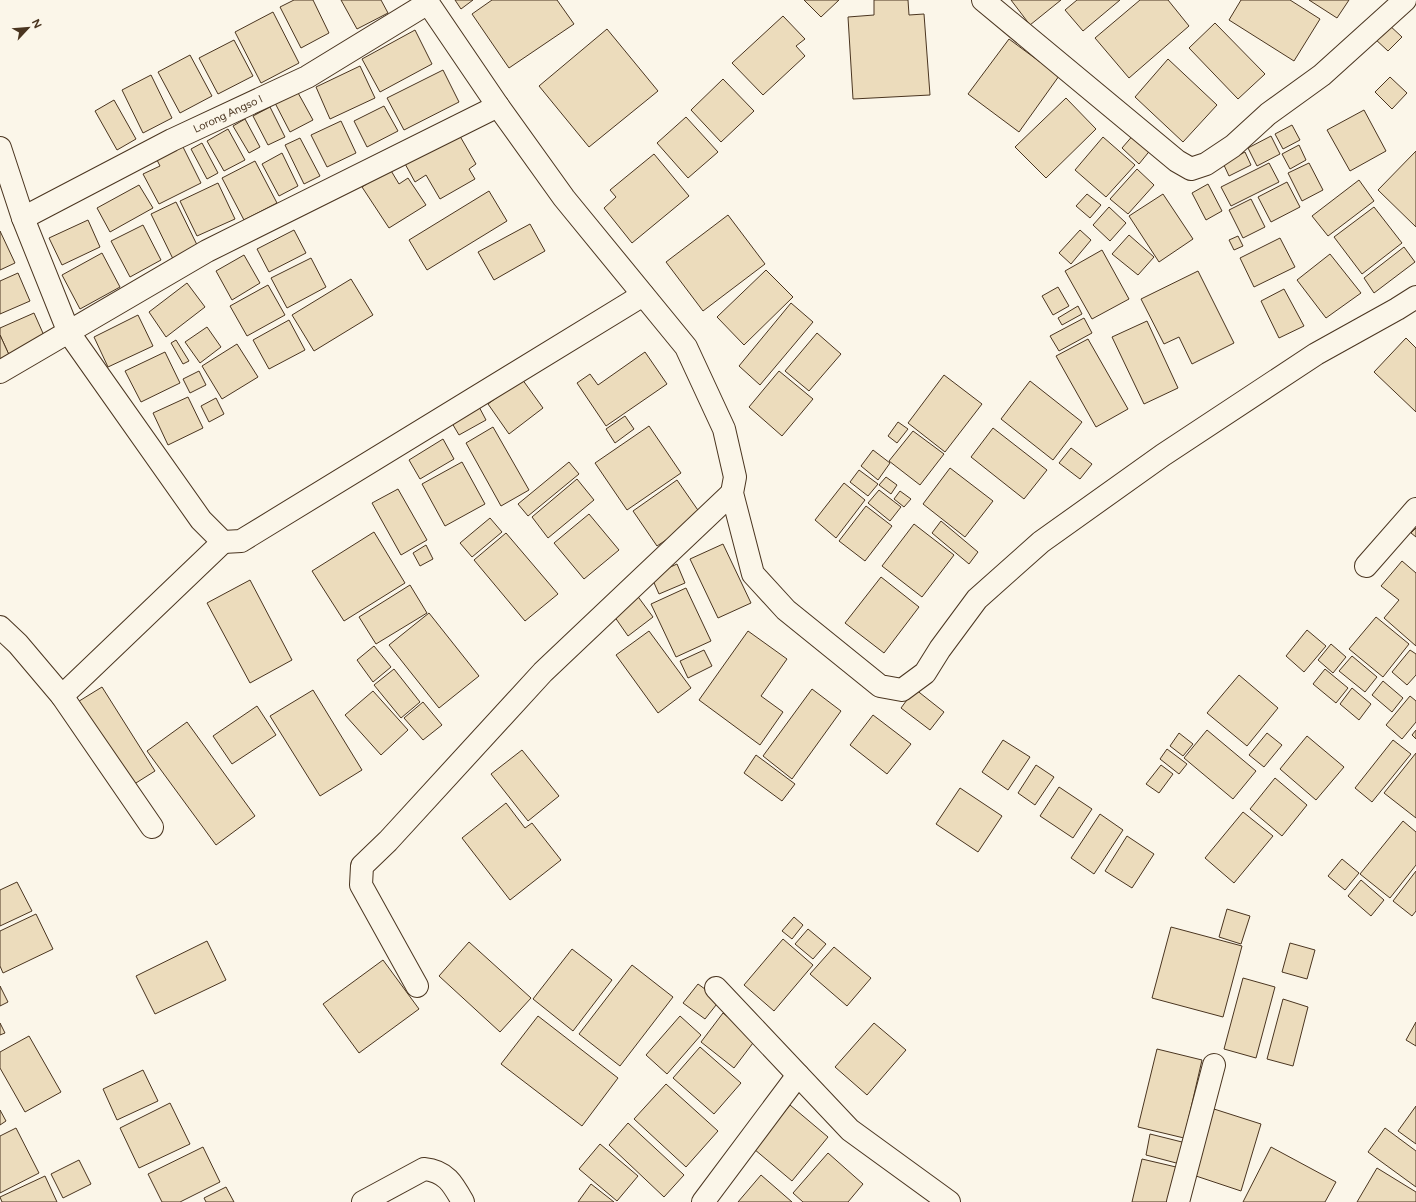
<svg xmlns="http://www.w3.org/2000/svg" width="1416" height="1202" font-family="Figtree,sans-serif">
<style>
.building{fill:#ecdcbc;stroke:#4a3520}
.lines{fill:none;stroke-linecap:round;stroke-linejoin:round}
.minor-casing{stroke:#4a3520;stroke-width:24}
.minor{stroke:#fbf6e9;stroke-width:22}
.labels{text-anchor:middle;dominant-baseline:central;stroke-width:3;stroke-linejoin:round;paint-order:stroke}
.street-label{font-size:11px;fill:#4a3520;stroke:#fbf6e9}
</style>
<rect width="100%" height="100%" fill="#fbf6e9"/>
<g class="building">
<path d="M294,0H313L329,33L301,48L280,7Z"/>
<path d="M341,0H381L388,13L357,29Z"/>
<path d="M455,0H473L461,9Z"/>
<path d="M492,0H557L574,24L509,68L472,14Z"/>
<path d="M804,0H839L821,17Z"/>
<path d="M874,0H908L909,15L924,14L930,95L853,99L848,17L874,15Z"/>
<path d="M1011,0H1061L1030,25Z"/>
<path d="M1077,0H1120L1083,31L1065,10Z"/>
<path d="M1140,0H1168L1189,26L1129,78L1095,38Z"/>
<path d="M1241,0H1290L1320,19L1294,61L1229,20Z"/>
<path d="M1309,0H1349L1337,18Z"/>
<path d="M273,12L299,63L261,83L235,32Z"/>
<path d="M783,16L805,39L796,46L805,56L763,95L732,63Z"/>
<path d="M1215,23L1265,74L1238,99L1189,48Z"/>
<path d="M1388,24L1402,37L1388,51L1374,38Z"/>
<path d="M607,29L658,91L589,147L539,86Z"/>
<path d="M415,30L432,64L380,92L362,59Z"/>
<path d="M1009,39L1059,76L1019,132L968,94Z"/>
<path d="M234,40L253,76L218,94L199,58Z"/>
<path d="M190,55L212,96L180,113L158,72Z"/>
<path d="M1168,59L1217,105L1183,142L1135,97Z"/>
<path d="M360,66L375,98L330,119L316,87Z"/>
<path d="M443,70L459,102L404,130L387,98Z"/>
<path d="M151,75L172,118L143,133L122,90Z"/>
<path d="M1390,77L1407,93L1392,109L1375,92Z"/>
<path d="M723,79L754,111L721,142L691,110Z"/>
<path d="M297,91L313,120L290,132L275,103Z"/>
<path d="M1066,98L1096,129L1046,178L1015,147Z"/>
<path d="M114,100L136,139L117,150L95,111Z"/>
<path d="M384,106L398,131L367,147L354,121Z"/>
<path d="M270,107L285,137L268,145L253,116Z"/>
<path d="M1364,110L1386,151L1350,171L1327,130Z"/>
<path d="M686,117L718,152L688,178L657,143Z"/>
<path d="M245,119L260,147L249,153L233,126Z"/>
<path d="M341,121L356,153L327,167L311,135Z"/>
<path d="M1292,125L1300,140L1283,149L1275,134Z"/>
<path d="M228,129L245,160L224,171L207,141Z"/>
<path d="M457,131L476,164L469,169L475,179L440,199L426,175L415,182L404,162Z"/>
<path d="M1135,133L1152,148L1139,164L1122,148Z"/>
<path d="M1271,136L1280,154L1257,166L1248,148Z"/>
<path d="M1103,137L1135,165L1106,197L1075,170Z"/>
<path d="M300,138L320,176L304,184L285,145Z"/>
<path d="M181,143L201,183L159,204L143,174L160,166L155,156Z"/>
<path d="M202,143L218,173L207,179L191,149Z"/>
<path d="M1299,145L1306,160L1290,169L1282,154Z"/>
<path d="M1416,151V227L1378,190Z"/>
<path d="M1245,152L1251,165L1229,176L1223,163Z"/>
<path d="M282,153L298,186L279,196L262,164Z"/>
<path d="M654,154L689,196L632,243L604,208L616,197L610,190Z"/>
<path d="M255,161L277,203L244,220L222,178Z"/>
<path d="M1269,163L1279,182L1231,206L1221,187Z"/>
<path d="M1309,163L1323,190L1302,201L1288,173Z"/>
<path d="M390,169L399,184L408,178L426,205L389,228L362,187Z"/>
<path d="M1137,169L1154,185L1128,214L1110,199Z"/>
<path d="M1359,180L1374,201L1328,236L1312,216Z"/>
<path d="M1287,182L1300,207L1271,222L1258,197Z"/>
<path d="M218,183L235,219L197,236L180,201Z"/>
<path d="M1208,184L1222,211L1206,220L1192,193Z"/>
<path d="M139,185L153,208L110,232L97,208Z"/>
<path d="M489,191L507,221L427,270L409,240Z"/>
<path d="M1087,194L1101,205L1090,218L1076,206Z"/>
<path d="M1163,194L1193,239L1159,262L1129,216Z"/>
<path d="M1251,199L1265,227L1243,238L1229,210Z"/>
<path d="M176,202L200,251L175,263L151,214Z"/>
<path d="M1109,207L1126,223L1110,241L1093,225Z"/>
<path d="M1374,207L1402,243L1362,274L1334,237Z"/>
<path d="M728,215L765,264L703,311L666,262Z"/>
<path d="M88,220L100,247L62,265L49,238Z"/>
<path d="M530,224L545,251L494,280L478,252Z"/>
<path d="M143,225L161,260L130,277L111,241Z"/>
<path d="M294,230L306,253L269,272L257,249Z"/>
<path d="M1080,230L1091,240L1071,264L1059,253Z"/>
<path d="M0,231L15,263L0,270Z"/>
<path d="M1129,235L1154,257L1138,275L1112,254Z"/>
<path d="M1238,236L1243,246L1234,250L1229,240Z"/>
<path d="M1280,238L1295,267L1254,287L1240,258Z"/>
<path d="M1404,247L1415,262L1374,293L1364,278Z"/>
<path d="M1102,250L1129,299L1092,319L1065,271Z"/>
<path d="M102,253L120,287L80,309L62,275Z"/>
<path d="M1330,254L1361,293L1326,318L1297,280Z"/>
<path d="M244,255L260,283L232,300L216,271Z"/>
<path d="M311,258L326,287L287,308L271,278Z"/>
<path d="M766,270L793,297L744,345L717,317Z"/>
<path d="M1198,271L1234,343L1192,364L1179,337L1164,344L1141,299Z"/>
<path d="M18,273L30,301L0,314V281Z"/>
<path d="M351,279L373,315L314,351L292,315Z"/>
<path d="M187,283L205,307L166,337L149,312Z"/>
<path d="M268,285L285,315L247,336L230,306Z"/>
<path d="M1058,287L1069,306L1053,315L1042,296Z"/>
<path d="M1284,289L1304,326L1279,338L1261,301Z"/>
<path d="M791,303L813,322L760,385L739,366Z"/>
<path d="M1078,306L1082,314L1062,325L1058,318Z"/>
<path d="M34,313L46,340L10,357L0,335V328Z"/>
<path d="M138,315L153,346L108,367L94,337Z"/>
<path d="M1084,318L1092,333L1059,351L1050,336Z"/>
<path d="M289,320L305,350L269,369L253,340Z"/>
<path d="M1147,321L1178,388L1144,404L1112,337Z"/>
<path d="M207,327L221,347L200,363L185,342Z"/>
<path d="M817,333L841,354L809,391L785,371Z"/>
<path d="M0,335L10,357L0,362Z"/>
<path d="M1406,338L1416,348V412L1374,372Z"/>
<path d="M1088,339L1128,409L1096,427L1056,356Z"/>
<path d="M176,340L189,361L183,364L171,343Z"/>
<path d="M237,344L258,377L222,399L202,366Z"/>
<path d="M165,352L180,383L141,402L125,371Z"/>
<path d="M645,352L667,384L606,426L577,383L590,374L598,385Z"/>
<path d="M199,371L206,385L190,393L183,379Z"/>
<path d="M779,371L813,399L782,436L749,407Z"/>
<path d="M944,375L982,404L945,452L908,423Z"/>
<path d="M522,379L543,408L509,434L488,404Z"/>
<path d="M1030,381L1082,422L1053,460L1001,419Z"/>
<path d="M188,397L203,428L168,445L153,413Z"/>
<path d="M216,398L224,414L209,422L201,406Z"/>
<path d="M477,403L486,420L459,435L449,418Z"/>
<path d="M625,416L634,429L615,443L606,429Z"/>
<path d="M898,422L908,429L897,443L888,436Z"/>
<path d="M649,426L681,473L627,510L595,463Z"/>
<path d="M493,427L529,490L501,506L466,443Z"/>
<path d="M993,428L1047,470L1024,499L971,457Z"/>
<path d="M913,431L944,454L920,485L889,461Z"/>
<path d="M443,439L454,459L420,479L409,460Z"/>
<path d="M1071,448L1092,464L1080,479L1059,463Z"/>
<path d="M873,450L890,463L878,480L861,466Z"/>
<path d="M462,462L485,504L445,526L422,484Z"/>
<path d="M569,462L579,474L528,516L518,504Z"/>
<path d="M950,468L993,501L965,537L923,504Z"/>
<path d="M859,470L878,484L868,496L850,482Z"/>
<path d="M886,477L897,485L891,494L879,485Z"/>
<path d="M577,479L594,500L548,538L532,517Z"/>
<path d="M677,480L702,516L657,546L633,511Z"/>
<path d="M844,483L865,500L836,538L815,520Z"/>
<path d="M398,489L427,540L401,555L372,503Z"/>
<path d="M879,490L901,507L890,521L868,503Z"/>
<path d="M900,491L911,499L904,507L894,499Z"/>
<path d="M866,506L892,526L865,561L839,541Z"/>
<path d="M589,514L619,550L584,579L554,543Z"/>
<path d="M490,518L502,532L472,557L460,543Z"/>
<path d="M941,521L978,552L969,564L932,533Z"/>
<path d="M914,524L954,555L922,597L882,566Z"/>
<path d="M1416,528V537L1411,533Z"/>
<path d="M374,532L405,583L344,621L312,571Z"/>
<path d="M506,533L558,594L525,621L474,560Z"/>
<path d="M723,544L751,603L718,618L690,559Z"/>
<path d="M426,545L433,559L420,566L413,553Z"/>
<path d="M1402,561L1416,573V646L1384,618L1399,600L1381,586Z"/>
<path d="M677,564L685,583L659,594L651,576Z"/>
<path d="M881,577L919,607L884,653L845,623Z"/>
<path d="M250,580L292,660L250,683L207,603Z"/>
<path d="M410,585L427,613L376,644L359,617Z"/>
<path d="M686,588L711,641L676,657L651,604Z"/>
<path d="M636,594L653,617L628,636L612,613Z"/>
<path d="M429,613L479,676L439,708L389,645Z"/>
<path d="M1376,617L1409,644L1383,677L1349,649Z"/>
<path d="M1307,630L1326,646L1304,672L1286,656Z"/>
<path d="M649,631L691,688L658,713L616,655Z"/>
<path d="M748,631L787,659L761,696L783,712L760,745L699,700Z"/>
<path d="M1331,644L1346,657L1333,673L1318,660Z"/>
<path d="M374,646L391,667L373,682L357,660Z"/>
<path d="M704,650L712,666L688,678L680,661Z"/>
<path d="M1410,650L1416,654V675L1407,685L1392,672Z"/>
<path d="M1352,656L1377,677L1365,692L1339,671Z"/>
<path d="M394,669L420,702L401,718L374,685Z"/>
<path d="M1325,669L1348,688L1336,703L1313,684Z"/>
<path d="M1239,675L1278,708L1247,746L1207,713Z"/>
<path d="M1383,681L1403,698L1392,712L1372,695Z"/>
<path d="M102,687L155,771L128,788L76,703Z"/>
<path d="M1352,688L1371,704L1359,720L1340,704Z"/>
<path d="M812,689L841,711L792,779L763,756Z"/>
<path d="M915,689L944,712L930,730L901,708Z"/>
<path d="M313,690L362,770L320,796L270,716Z"/>
<path d="M373,691L408,730L381,755L345,715Z"/>
<path d="M1410,696L1416,701V722L1402,739L1386,725Z"/>
<path d="M423,702L442,725L423,740L404,718Z"/>
<path d="M257,706L276,735L232,764L213,736Z"/>
<path d="M873,715L911,744L887,774L850,745Z"/>
<path d="M187,722L255,816L216,845L147,751Z"/>
<path d="M1207,730L1256,771L1233,799L1184,758Z"/>
<path d="M1416,730V739L1412,735Z"/>
<path d="M1179,733L1193,744L1183,756L1170,746Z"/>
<path d="M1267,733L1282,745L1264,767L1249,755Z"/>
<path d="M1307,736L1344,767L1316,800L1280,769Z"/>
<path d="M1003,740L1030,757L1008,790L982,772Z"/>
<path d="M1393,740L1411,754L1372,802L1355,788Z"/>
<path d="M1167,749L1187,764L1179,774L1160,759Z"/>
<path d="M522,750L559,796L528,821L491,774Z"/>
<path d="M1416,753V818L1384,793Z"/>
<path d="M756,755L795,784L782,801L744,773Z"/>
<path d="M1036,765L1054,777L1035,805L1018,793Z"/>
<path d="M1161,765L1173,774L1159,793L1146,784Z"/>
<path d="M1275,778L1307,805L1282,836L1250,809Z"/>
<path d="M1059,787L1092,809L1073,838L1040,816Z"/>
<path d="M960,788L1002,816L978,852L936,824Z"/>
<path d="M506,803L525,828L532,823L561,860L510,900L462,838Z"/>
<path d="M1243,812L1273,836L1234,883L1205,858Z"/>
<path d="M1100,814L1123,830L1094,874L1071,858Z"/>
<path d="M1403,821L1416,832V865L1390,898L1360,874Z"/>
<path d="M1127,836L1154,854L1132,888L1105,871Z"/>
<path d="M1342,859L1359,873L1345,890L1328,876Z"/>
<path d="M1416,871V911L1412,916L1393,901Z"/>
<path d="M1361,880L1384,900L1371,916L1348,896Z"/>
<path d="M17,882L32,911L0,926V890Z"/>
<path d="M1227,909L1250,916L1241,944L1219,937Z"/>
<path d="M36,914L53,949L3,973L0,966V931Z"/>
<path d="M794,917L803,925L792,939L782,931Z"/>
<path d="M1171,927L1242,946L1223,1017L1152,998Z"/>
<path d="M808,929L826,944L813,959L795,944Z"/>
<path d="M783,939L813,965L774,1011L744,985Z"/>
<path d="M207,941L226,980L155,1014L136,976Z"/>
<path d="M469,942L531,998L500,1032L439,976Z"/>
<path d="M1290,943L1315,950L1307,979L1282,972Z"/>
<path d="M834,947L871,978L847,1006L810,974Z"/>
<path d="M572,949L612,980L573,1031L533,999Z"/>
<path d="M383,960L419,1009L359,1053L323,1004Z"/>
<path d="M632,965L673,997L620,1066L579,1034Z"/>
<path d="M1243,978L1275,987L1256,1058L1224,1049Z"/>
<path d="M698,984L720,1000L705,1019L683,1003Z"/>
<path d="M0,986L8,1002L0,1006Z"/>
<path d="M1283,999L1308,1007L1293,1066L1267,1059Z"/>
<path d="M723,1013L756,1039L734,1068L701,1042Z"/>
<path d="M538,1016L618,1078L582,1126L501,1064Z"/>
<path d="M680,1016L701,1035L667,1074L646,1055Z"/>
<path d="M1416,1022V1046L1406,1040Z"/>
<path d="M0,1023L5,1033L0,1035Z"/>
<path d="M874,1023L906,1050L867,1095L835,1067Z"/>
<path d="M29,1036L61,1092L25,1112L0,1068V1052Z"/>
<path d="M700,1047L741,1083L714,1114L673,1078Z"/>
<path d="M1157,1049L1202,1060L1184,1138L1138,1127Z"/>
<path d="M143,1070L158,1101L117,1120L103,1089Z"/>
<path d="M666,1084L718,1131L686,1167L634,1119Z"/>
<path d="M170,1103L190,1144L139,1168L120,1128Z"/>
<path d="M790,1105L828,1137L792,1181L754,1149Z"/>
<path d="M1416,1106V1144L1398,1131Z"/>
<path d="M1214,1109L1261,1124L1241,1191L1193,1175Z"/>
<path d="M0,1110L6,1121L0,1125Z"/>
<path d="M628,1123L684,1175L664,1197L609,1145Z"/>
<path d="M16,1128L39,1173L0,1193V1136Z"/>
<path d="M1385,1128L1416,1151V1187L1368,1152Z"/>
<path d="M1150,1134L1186,1143L1180,1164L1146,1155Z"/>
<path d="M600,1144L638,1176L617,1201L579,1169Z"/>
<path d="M203,1147L220,1182L180,1202H162L148,1174Z"/>
<path d="M1271,1147L1336,1182L1325,1202H1243Z"/>
<path d="M828,1153L863,1184L848,1202H803L793,1193Z"/>
<path d="M1142,1159L1176,1167L1168,1202H1132Z"/>
<path d="M79,1160L91,1184L63,1198L51,1174Z"/>
<path d="M1377,1168L1416,1192V1202H1357Z"/>
<path d="M761,1175L792,1202H738Z"/>
<path d="M45,1176L57,1202H2L0,1197Z"/>
<path d="M591,1184L614,1202H578Z"/>
<path d="M226,1187L234,1202H206L204,1198Z"/>
</g>
<g class="lines">
<g class="minor-casing">
<g id="minor">
<path d="M426,0L498,106L564,198L686,347L724,429L735,477L732,493L753,574L786,610L880,686L902,690L925,673L940,649L977,599L1041,542L1163,455L1316,354L1397,309L1416,297"/>
<path d="M983,0L1177,161L1191,169L1206,164L1233,146L1268,114L1322,75L1405,0"/>
<path d="M0,148L23,218L69,333L201,520L223,542L241,541L643,295"/>
<path d="M23,218L172,140L307,77L428,3"/>
<path d="M0,372L207,251L498,106"/>
<path d="M1366,566L1416,509"/>
<path d="M0,627L18,644L62,696L223,542"/>
<path d="M62,696L152,827"/>
<path d="M417,986L361,885L362,866L388,841L543,672L732,493"/>
<path d="M716,988L850,1130L949,1202"/>
<path d="M363,1202L424,1169C446,1171 453,1184 463,1202"/>
<path d="M703,1202L798,1075"/>
<path d="M1178,1202L1214,1065"/>
</g>
</g>
<use href="#minor" class="minor"/>
</g>
<g class="labels">
<g class="street-label">
<text transform="translate(228 114) rotate(-25)">Lorong Angso I</text>
</g>
</g>
<g transform="translate(28 28) rotate(64)" stroke="#fbf6e9" stroke-width="3" paint-order="stroke">
<path d="M0-3L7 15L0 10L-7 15Z" fill="#4a3520"/>
<text y="-6" font-size="11" font-weight="bold" text-anchor="middle" fill="#4a3520">N</text>
</g>
</svg>
